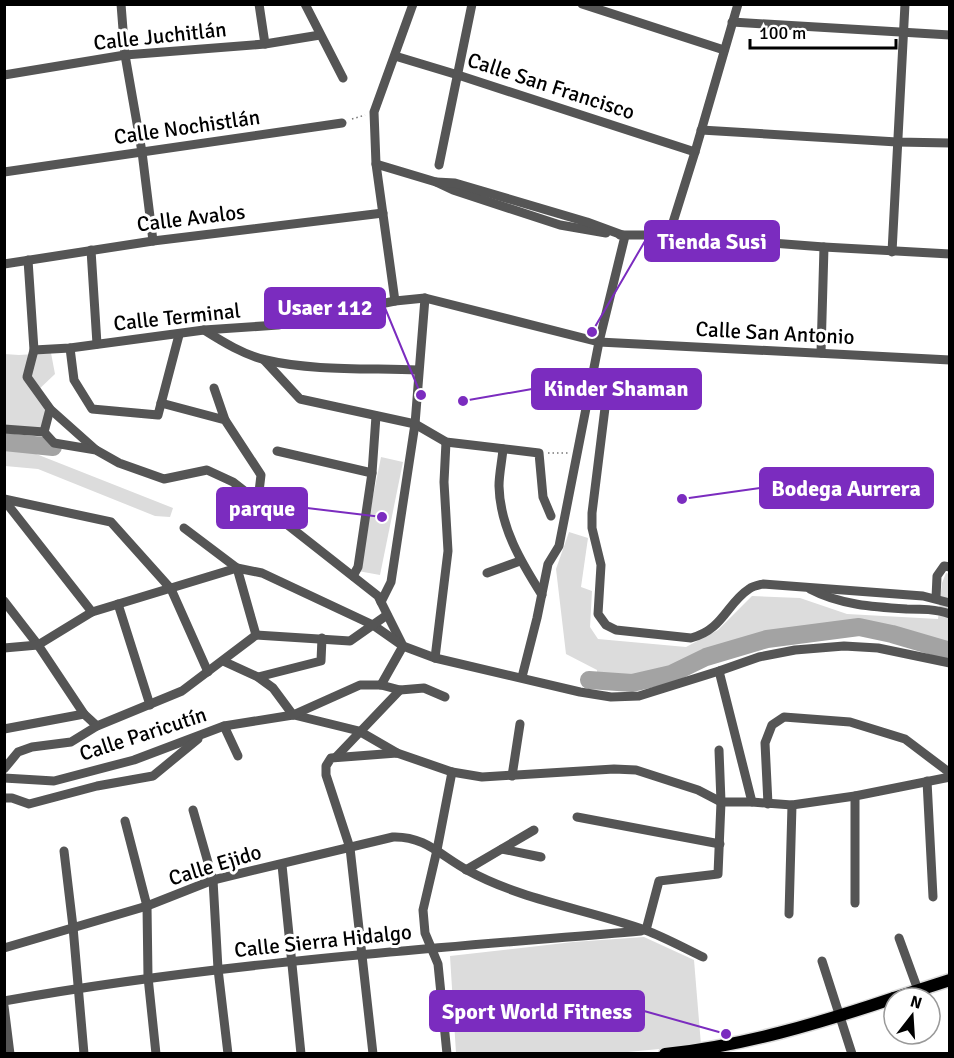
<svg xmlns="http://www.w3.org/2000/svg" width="954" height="1058" font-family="Signika,sans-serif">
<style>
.green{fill:#dcdcdc}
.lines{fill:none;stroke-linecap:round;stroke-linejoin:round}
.river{stroke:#a3a3a3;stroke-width:18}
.major-casing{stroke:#dbdbdb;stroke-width:15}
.path{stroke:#777;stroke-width:1.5;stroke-dasharray:1.5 3;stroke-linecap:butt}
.minor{stroke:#555;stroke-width:9}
.major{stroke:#000;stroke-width:12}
.labels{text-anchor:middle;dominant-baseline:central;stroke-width:6;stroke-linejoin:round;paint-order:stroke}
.street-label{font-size:21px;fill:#000;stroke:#fff}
.leader{fill:none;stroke:#7b2cbf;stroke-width:2}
.callout-dot{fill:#7b2cbf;stroke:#fff;stroke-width:2}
.callout{fill:#7b2cbf;stroke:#7b2cbf;stroke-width:2}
.callout-label{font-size:22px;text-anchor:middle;font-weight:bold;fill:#fff}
</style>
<rect width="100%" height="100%" fill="#fff"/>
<g class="green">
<path d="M51,353L55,374L35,393L47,408L41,429L5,426L4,354L19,355Z"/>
<path d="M4,445L21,448L173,508L170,517L155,516L38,469L5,466Z"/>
<path d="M381,457L403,462L380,575L358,571Z"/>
<path d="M569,532L588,538L581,587L592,591L590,627L598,639L686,647L718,630L752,596L800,598L847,614L938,619L942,583L946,573L949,574V647L859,623L766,635L707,654L669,671L632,680L597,677V670L566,654L556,569Z"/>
<path d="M644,937L694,960L701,1045L607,1054L456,1053L450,956L573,942Z"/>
</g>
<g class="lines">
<g class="river">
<path d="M4,442L53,447"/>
<path d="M589,680L632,683L671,674L706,657L767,639L859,627L892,634L950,651"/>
</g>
<g class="major-casing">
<g id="major">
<path d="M894,998L950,980"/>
<path d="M665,1054C743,1046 820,1023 894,998"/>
</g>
</g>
<g class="path">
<path d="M352,119L365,115"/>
<path d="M548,453H568"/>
</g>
<g class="minor">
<path d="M121,4L125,55L142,152L153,241"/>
<path d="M259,4L265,44"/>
<path d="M305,4L343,78"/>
<path d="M582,4L724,50"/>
<path d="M732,22L950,35"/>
<path d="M395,56L458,75L695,152"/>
<path d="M4,75L125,55L265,44L320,35"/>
<path d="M701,130L897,142L950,143"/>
<path d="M376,164L436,182L453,190L560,225L606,233"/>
<path d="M439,165L472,4"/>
<path d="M4,172L342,123"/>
<path d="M436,182L455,183L587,222L625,236L599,342L559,546L548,564L537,618L522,677"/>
<path d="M620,235H669L824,247L950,254"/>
<path d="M669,235L695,152L738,4"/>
<path d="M91,250L97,344"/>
<path d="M892,252L905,4"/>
<path d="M28,260L34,350L27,377L50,409L96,450"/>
<path d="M4,264L153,241L383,213"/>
<path d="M395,301L376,164L374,112L413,4"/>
<path d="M204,330C223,342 244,355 266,360C311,371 371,368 418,370"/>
<path d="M70,348L74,380L92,409L158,415L179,335"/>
<path d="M34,350L70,348L204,330L278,325L395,301L425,298L599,342L950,360"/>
<path d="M821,353L824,247"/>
<path d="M264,360L300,399L415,424L446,442L539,453L543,497L551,516"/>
<path d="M214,388L225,420"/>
<path d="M590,393L603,403L605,408L592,513V528L601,565L598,614L606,625L616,630L691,638C723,630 727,603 749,589C753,586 759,585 763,584L923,596L950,603"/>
<path d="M161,403L225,420L261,475L258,500"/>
<path d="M4,429L44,432L54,443L96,450L119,463L164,479L207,470L233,482L378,596L402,644"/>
<path d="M44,432L50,409"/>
<path d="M503,449C502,461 499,474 499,486C500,527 521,562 542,595"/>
<path d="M277,451L372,473"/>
<path d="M4,499L111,522L171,589L208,672"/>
<path d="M4,500L92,612"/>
<path d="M184,528L237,568L262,573L373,625L403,646L435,658L580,692L611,697L639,696L719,671L759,657L795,650L844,646L878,648L950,663"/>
<path d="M237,568L256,635"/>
<path d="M487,573L520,561"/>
<path d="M353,576L358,567L372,473L376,416"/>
<path d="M810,589C840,605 874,607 907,609C921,609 936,609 950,614"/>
<path d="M936,598L937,576L944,566L950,567"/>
<path d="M4,601L38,645L84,714L97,726"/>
<path d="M381,602L391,582L415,424L425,298"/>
<path d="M118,604L150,705"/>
<path d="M256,635L350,641L387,615"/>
<path d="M4,648L38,645L92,612L237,568"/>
<path d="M435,658L448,551L444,482L446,442"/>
<path d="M223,661L258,677L273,688L293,715"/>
<path d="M719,671L752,802"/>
<path d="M258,677L321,661L322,638"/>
<path d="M381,685L403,646"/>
<path d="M294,715L359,731L397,753"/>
<path d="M224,726L238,756"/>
<path d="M4,729L84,714"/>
<path d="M336,757L400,690"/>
<path d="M4,769L18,752L32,747L71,742L97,726L182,691L256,635"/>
<path d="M512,776L520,724"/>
<path d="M4,778L54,781L134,760L224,726L293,715L360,685H381L400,690L424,688L445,697"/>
<path d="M927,781L933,897"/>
<path d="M4,798H12L29,804L97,786L153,776L198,739"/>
<path d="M768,804L765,743L772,725L784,717L850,722L905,739L950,773"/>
<path d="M193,810L213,880L218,969L228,1054"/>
<path d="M577,817L720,844"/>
<path d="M125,821L147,906L148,977L156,1054"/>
<path d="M502,849L541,857"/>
<path d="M64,851L73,927L84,1054"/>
<path d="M282,865L301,1054"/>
<path d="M466,870L534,830"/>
<path d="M855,903V796"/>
<path d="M789,914L792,805"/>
<path d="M646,930L659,881L718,874L721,802L719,750"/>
<path d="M899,938L918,990"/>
<path d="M4,948L147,906L213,880L393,837C425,836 441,856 467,870C521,900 586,909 645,930C664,937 684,948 703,957"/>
<path d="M822,961L852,1054"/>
<path d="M4,1001C215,963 428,949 641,931"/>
<path d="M4,1006L10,1054"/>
<path d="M373,1054L350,848L326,775V766L331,758L397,753L452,772L482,777L614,769L636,770L698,790L721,802H752L792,805L855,796L950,777"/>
<path d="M447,1054L438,964L425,933L423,910L437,850L452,772"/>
</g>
<use href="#major" class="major"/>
</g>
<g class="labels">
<g class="street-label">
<text transform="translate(160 36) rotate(-6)">Calle Juchitlán</text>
<text transform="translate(551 86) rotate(18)">Calle San Francisco</text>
<text transform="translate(187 127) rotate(-8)">Calle Nochistlán</text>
<text transform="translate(191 218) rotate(-7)">Calle Avalos</text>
<text transform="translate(177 317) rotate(-6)">Calle Terminal</text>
<text transform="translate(775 333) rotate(3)">Calle San Antonio</text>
<text transform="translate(143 734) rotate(-18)">Calle Paricutín</text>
<text transform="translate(215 865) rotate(-17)">Calle Ejido</text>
<text transform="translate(323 941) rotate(-6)">Calle Sierra Hidalgo</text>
</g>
</g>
<path class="leader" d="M592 332L645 241M421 395L385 308M463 401L532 389M682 499L760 488M382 517L307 508M726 1034L644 1011"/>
<g class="callout-dot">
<circle cx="592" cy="332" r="6"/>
<circle cx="421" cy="395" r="6"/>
<circle cx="463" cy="401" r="6"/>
<circle cx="682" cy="499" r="6"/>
<circle cx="382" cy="517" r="6"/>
<circle cx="726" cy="1034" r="6"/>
</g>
<g class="callout">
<rect x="645" y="221" width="134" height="40" rx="6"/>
<rect x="265" y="288" width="120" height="40" rx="6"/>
<rect x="532" y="369" width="169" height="40" rx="6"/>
<rect x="760" y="468" width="173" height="40" rx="6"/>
<rect x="217" y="488" width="90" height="40" rx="6"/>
<rect x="430" y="991" width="214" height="40" rx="6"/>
</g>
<g class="callout-label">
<text x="712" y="249">Tienda Susi</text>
<text x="325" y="315">Usaer 112</text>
<text x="616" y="396">Kinder Shaman</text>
<text x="846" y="496">Bodega Aurrera</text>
<text x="262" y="516">parque</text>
<text x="537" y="1019">Sport World Fitness</text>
</g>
<rect width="954" height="1058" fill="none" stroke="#000000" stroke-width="12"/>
<g transform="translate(912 1016) rotate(17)"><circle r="28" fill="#ffffff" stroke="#999999" stroke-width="1.5"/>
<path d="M0-4.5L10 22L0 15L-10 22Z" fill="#000000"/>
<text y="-9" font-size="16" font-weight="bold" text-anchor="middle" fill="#000000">N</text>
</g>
<path d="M750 39v9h146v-9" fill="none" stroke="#000000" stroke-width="3"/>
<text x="759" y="39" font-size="18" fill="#000000" stroke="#ffffff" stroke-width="4.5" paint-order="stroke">100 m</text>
</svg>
